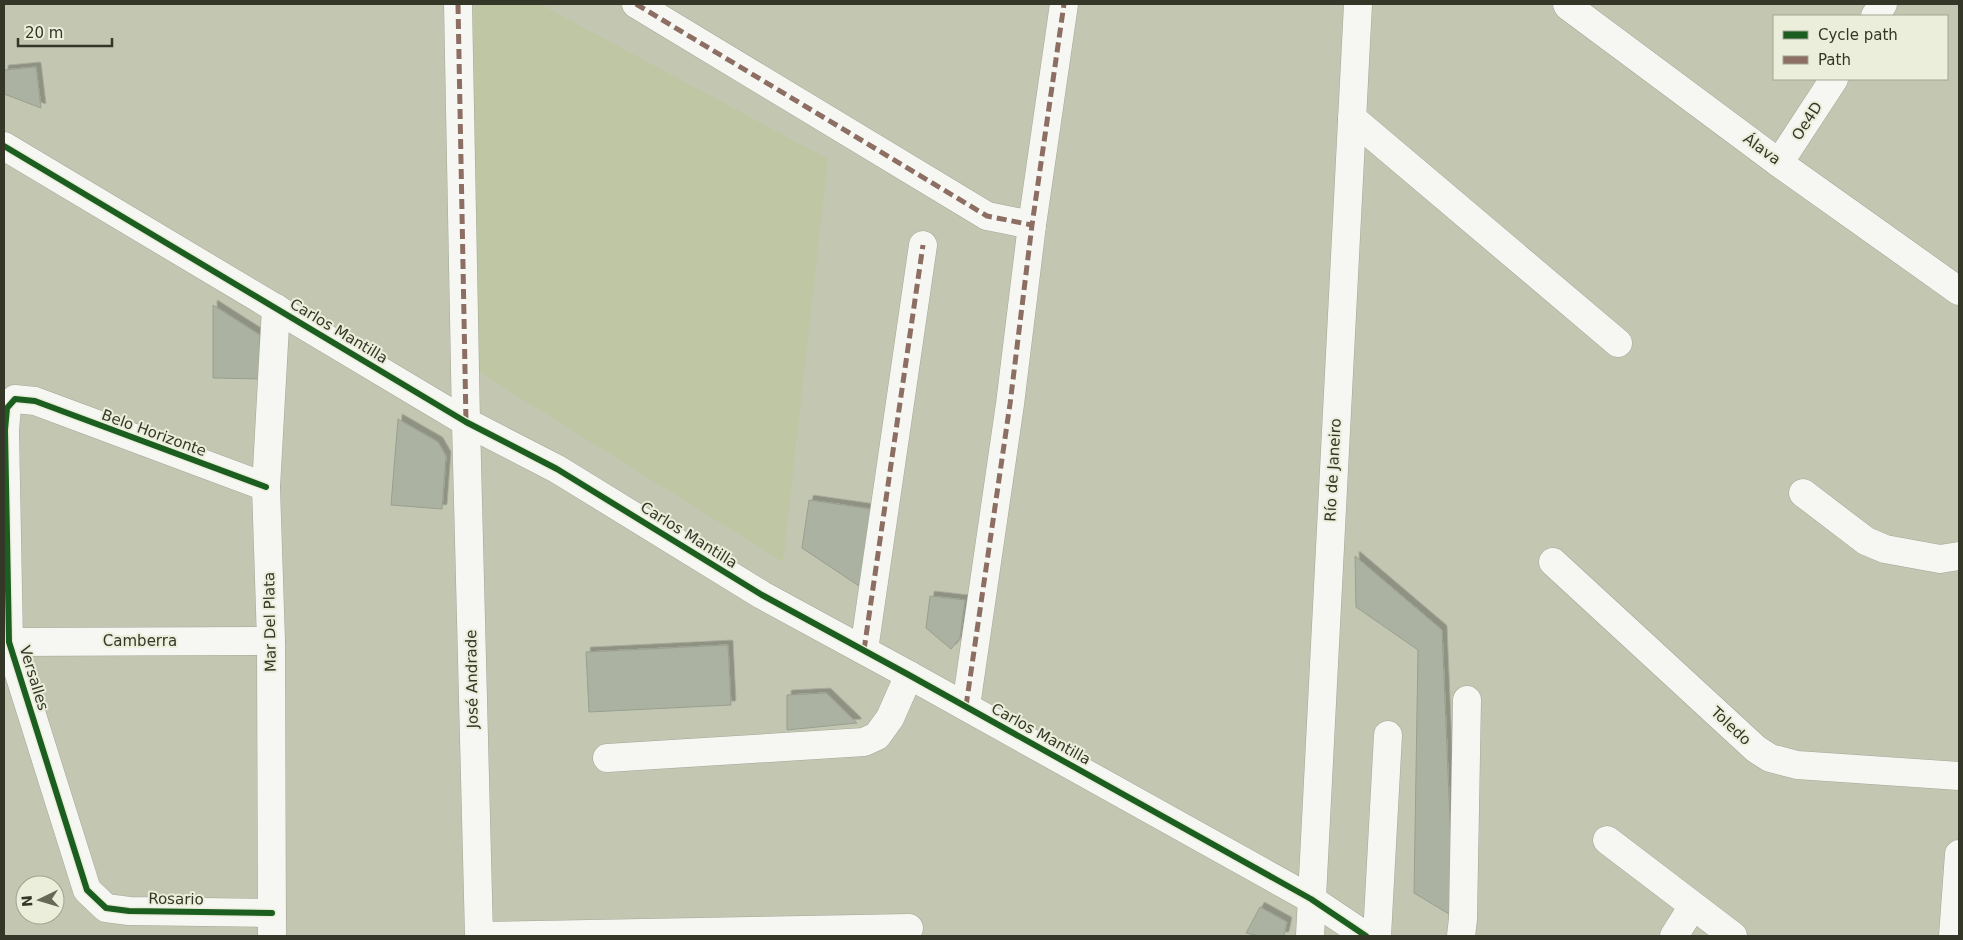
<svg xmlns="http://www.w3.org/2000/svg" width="1963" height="940" font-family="'DejaVu Sans',sans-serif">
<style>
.built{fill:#bfc6a4}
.building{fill:#acb2a2;stroke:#999f8f;filter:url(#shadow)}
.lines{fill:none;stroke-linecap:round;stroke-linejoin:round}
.minor-casing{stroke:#a2a695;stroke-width:29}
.minor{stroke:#f6f7f3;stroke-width:28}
.quiet{stroke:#8d6e63;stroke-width:5;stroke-dasharray:10 5;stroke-linecap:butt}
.cycleway-casing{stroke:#eaeeda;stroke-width:9}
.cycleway{stroke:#1b5e20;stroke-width:6}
.labels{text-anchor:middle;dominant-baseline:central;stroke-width:4;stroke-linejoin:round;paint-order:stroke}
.street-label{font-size:15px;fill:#343727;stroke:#eaeeda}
</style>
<defs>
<filter id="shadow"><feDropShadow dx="4.5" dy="-4.5" stdDeviation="0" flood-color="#0004"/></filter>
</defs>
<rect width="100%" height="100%" fill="#c3c7b2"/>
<path class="built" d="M474,4H540L828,159L783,562L474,369Z"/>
<g class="building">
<path d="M36,67L41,108L4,94V70Z"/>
<path d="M213,305L260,335V379L213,378Z"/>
<path d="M398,419L438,442L446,456L442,509L391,505Z"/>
<path d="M809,500L878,510L868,578L859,586L802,548Z"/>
<path d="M1355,556L1442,630L1454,917L1414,893L1418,650L1356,607Z"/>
<path d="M930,596L965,600L960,638L951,649L926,628Z"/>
<path d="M728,645L731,705L589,712L586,652Z"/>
<path d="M826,693L857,723L787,730V695Z"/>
<path d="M1260,907L1287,922L1284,936H1259L1246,933Z"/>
</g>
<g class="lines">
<g class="minor-casing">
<g id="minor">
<path d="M458,4L466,422L479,936"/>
<path d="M636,4L987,216L1032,225"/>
<path d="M1567,4L1568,6L1779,163L1959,291"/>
<path d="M1875,16L1883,4"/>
<path d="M1352,118L1618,343"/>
<path d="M4,146L466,422L557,469L762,595L909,675L1311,899L1366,936"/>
<path d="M1779,163L1834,79"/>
<path d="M266,487L35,401L15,399L7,408L5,430L9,642L87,890L106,908L129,911L272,913"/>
<path d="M1803,493L1866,541L1885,549L1940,559L1959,556"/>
<path d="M1553,562L1756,749L1770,758L1797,765L1959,776"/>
<path d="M9,642L271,641"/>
<path d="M864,650L923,245"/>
<path d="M966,706L1010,404L1032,225L1064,4"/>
<path d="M607,758L864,742L877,736L890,718L909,675"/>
<path d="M1607,840L1733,936"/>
<path d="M272,936L271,641L266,487L276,308"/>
<path d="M479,936L909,928"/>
<path d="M1310,936L1358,4"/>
<path d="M1377,936L1388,735"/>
<path d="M1461,936L1463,919L1467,700"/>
<path d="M1674,936L1693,906"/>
<path d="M1953,936L1959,854"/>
</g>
</g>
<use href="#minor" class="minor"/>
<g class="quiet">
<path d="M458,4L466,422"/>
<path d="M636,4L987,216L1032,225"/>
<path d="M864,650L923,245"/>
<path d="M966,706L1010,404L1032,225L1064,4"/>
</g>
<g class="cycleway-casing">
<g id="cycleway">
<path d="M4,146L466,422L557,469L762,595L909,675L1311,899L1366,936"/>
<path d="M266,487L35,401L15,399L7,408L5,430L9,642L87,890L106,908L129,911L272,913"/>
</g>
</g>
<use href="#cycleway" class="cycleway"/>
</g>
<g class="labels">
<g class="street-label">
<text transform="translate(1807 121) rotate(-57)">Oe4D</text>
<text transform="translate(1762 149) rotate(36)">Álava</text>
<text transform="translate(339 331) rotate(31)">Carlos Mantilla</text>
<text transform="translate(154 433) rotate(20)">Belo Horizonte</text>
<text transform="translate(1333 470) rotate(-87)">Río de Janeiro</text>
<text transform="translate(689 535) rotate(32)">Carlos Mantilla</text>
<text transform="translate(270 622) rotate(-91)">Mar Del Plata</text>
<text x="140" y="641">Camberra</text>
<text transform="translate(34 678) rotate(73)">Versalles</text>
<text transform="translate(472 679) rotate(-91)">José Andrade</text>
<text transform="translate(1731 726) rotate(43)">Toledo</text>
<text transform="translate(1041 734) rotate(29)">Carlos Mantilla</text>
<text transform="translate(176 899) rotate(1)">Rosario</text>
</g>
</g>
<rect width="1963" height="940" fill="none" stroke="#343727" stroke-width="10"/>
<rect x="1773" y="15" width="175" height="65" fill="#eaeeda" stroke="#a1a592"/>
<rect x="1783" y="31" width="25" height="8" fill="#1b5e20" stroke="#a1a592"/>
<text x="1818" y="40" font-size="15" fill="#343727">Cycle path</text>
<rect x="1783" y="56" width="25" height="8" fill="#8d6e63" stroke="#a1a592"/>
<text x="1818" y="65" font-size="15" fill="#343727">Path</text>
<g transform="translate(40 900) rotate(265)"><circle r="24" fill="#eaeeda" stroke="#a1a592"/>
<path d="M0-4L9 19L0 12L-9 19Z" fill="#666958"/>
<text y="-8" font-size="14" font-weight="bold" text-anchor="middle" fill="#343727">N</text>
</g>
<path d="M18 38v8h94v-8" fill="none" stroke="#343727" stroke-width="2.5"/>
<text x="25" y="38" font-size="15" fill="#343727" stroke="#eaeeda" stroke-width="4" paint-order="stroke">20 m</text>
</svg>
